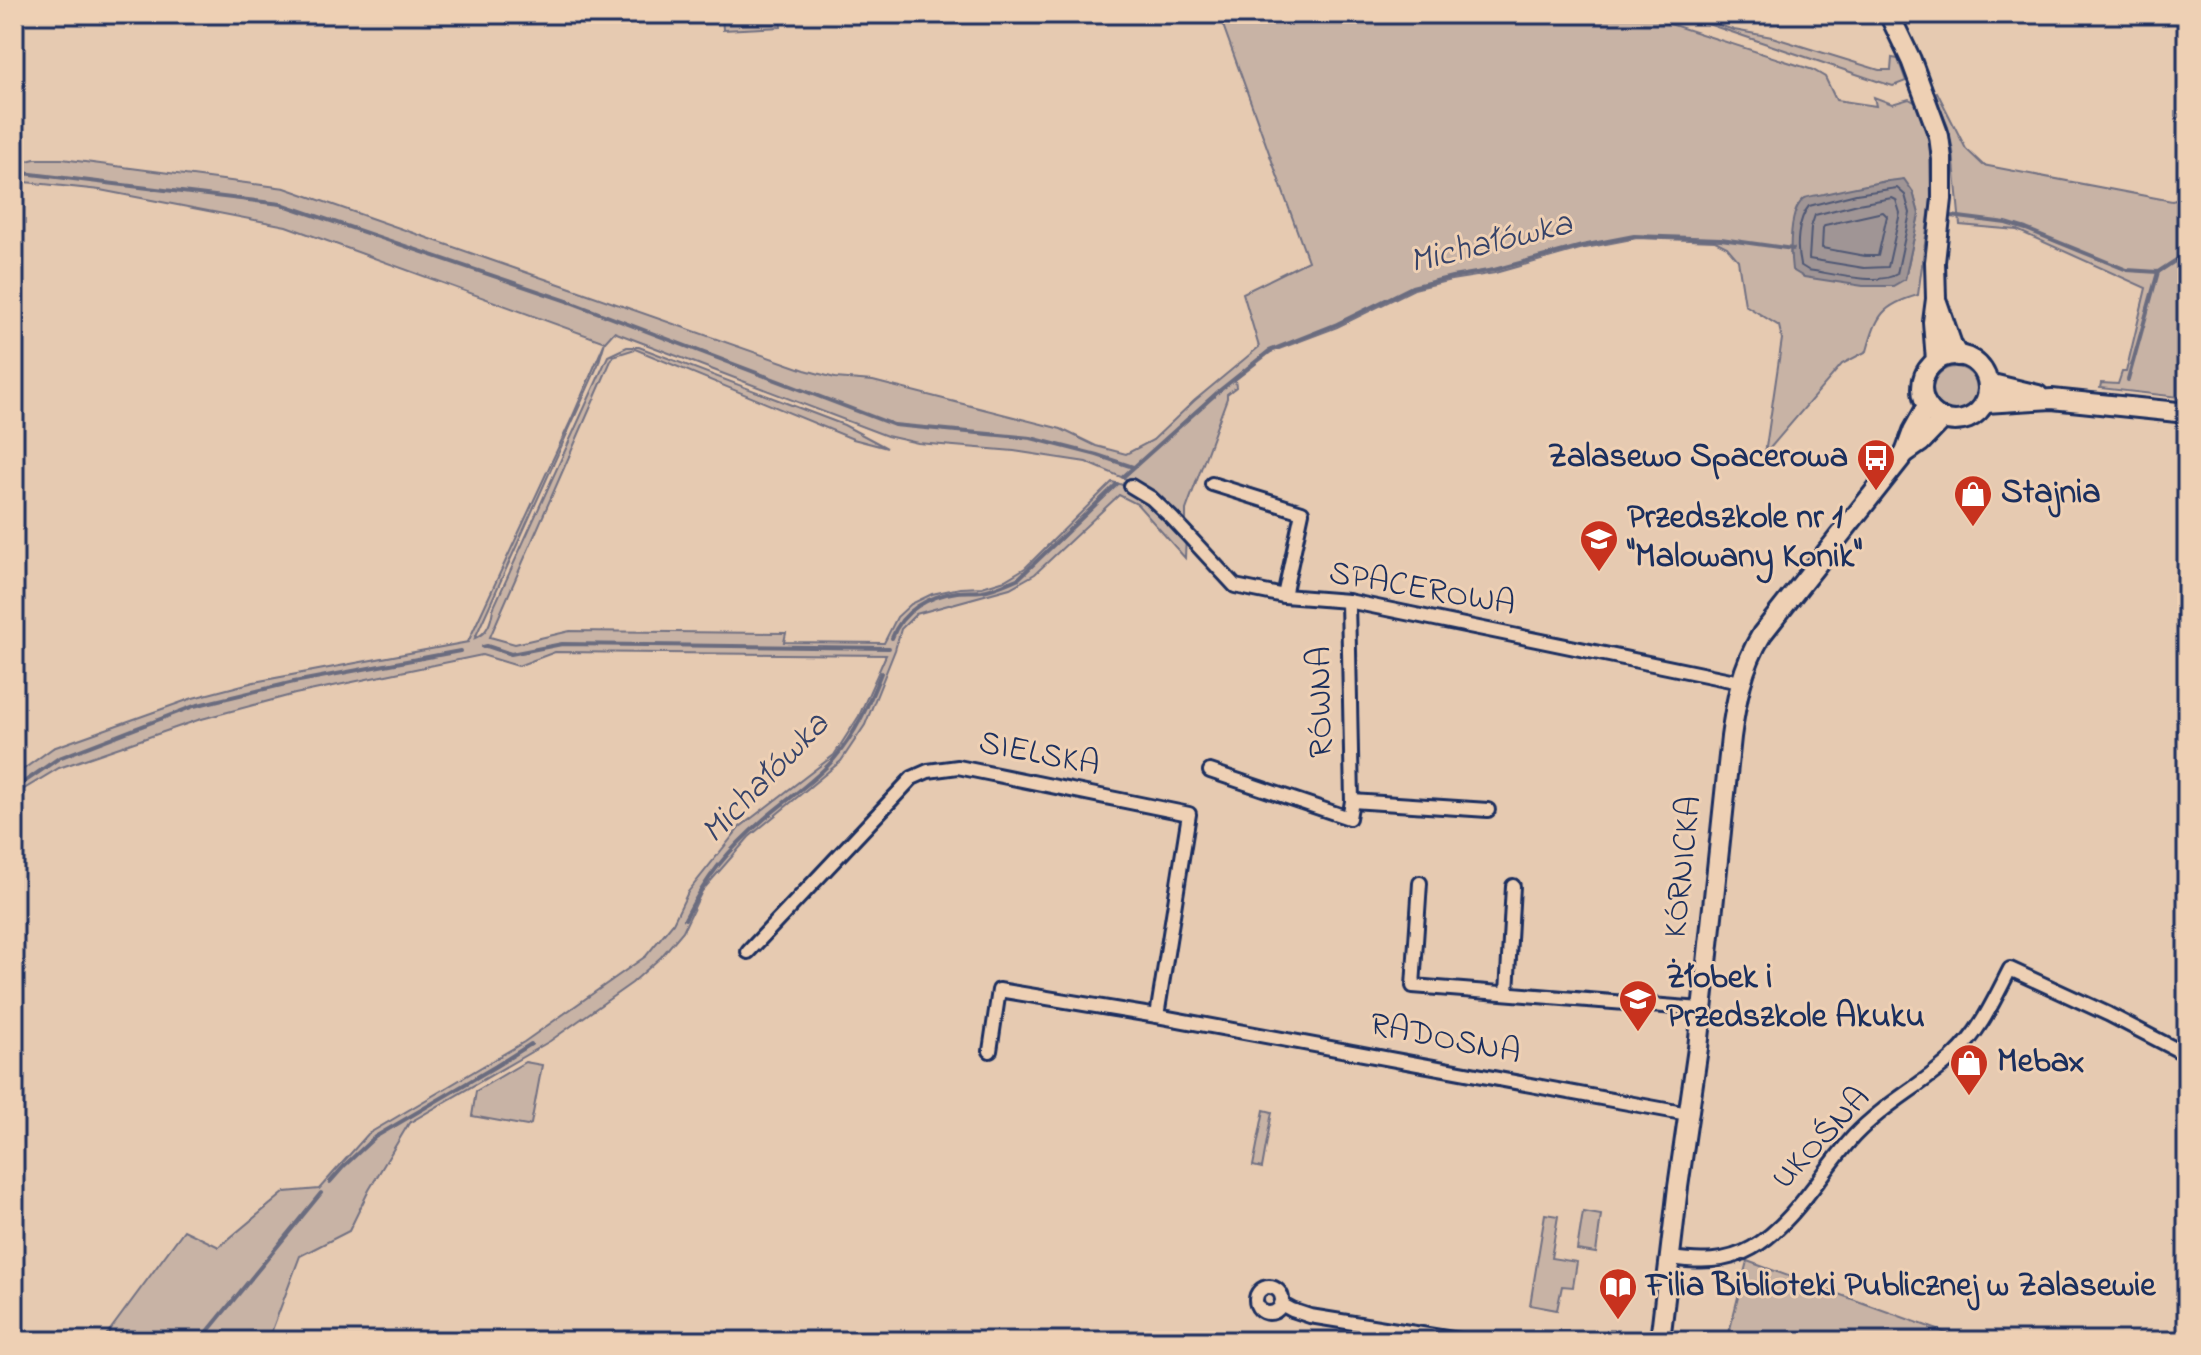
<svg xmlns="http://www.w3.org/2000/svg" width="2201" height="1355" font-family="'Indie Flower',sans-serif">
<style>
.green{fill:#c8b3a5;stroke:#727182;stroke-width:2;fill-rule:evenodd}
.water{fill:#a09595;stroke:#6b6c7f;stroke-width:2}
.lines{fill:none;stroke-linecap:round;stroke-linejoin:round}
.shore{stroke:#505874;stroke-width:2}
.stream{stroke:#6b6c7f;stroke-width:4}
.street-casing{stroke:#1b2f5e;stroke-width:18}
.secondary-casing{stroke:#1b2f5e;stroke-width:24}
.street{stroke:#eed0b4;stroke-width:12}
.secondary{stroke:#eed0b4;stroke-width:18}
.labels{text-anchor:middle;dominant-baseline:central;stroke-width:6;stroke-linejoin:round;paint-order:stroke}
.poi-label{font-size:34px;font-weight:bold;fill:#1b2f5e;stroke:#eed0b4;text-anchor:start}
.street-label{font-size:34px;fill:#1b2f5e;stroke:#eed0b4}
.water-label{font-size:36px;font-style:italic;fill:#364369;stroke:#eed0b4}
</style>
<rect width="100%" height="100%" fill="#e6cab1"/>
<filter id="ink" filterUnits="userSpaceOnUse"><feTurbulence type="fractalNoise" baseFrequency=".0125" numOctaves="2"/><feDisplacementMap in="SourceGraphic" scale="16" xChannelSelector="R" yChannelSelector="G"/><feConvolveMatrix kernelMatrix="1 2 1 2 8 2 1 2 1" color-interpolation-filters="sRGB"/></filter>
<g filter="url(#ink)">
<g class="green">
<path d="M722,14H780L781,27L723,30Z"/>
<path d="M1219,14H1639L1813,70L1825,77L1836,100L1876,106L1874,97L1892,104L1909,99L1916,103L1930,144L1931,199L1918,295C1882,305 1877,315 1867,351L1842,364L1765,454L1782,339L1779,326L1745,305L1738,260L1727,247L1715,241L1637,238L1580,249L1495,273L1451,280L1414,289L1337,327L1271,352L1235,380L1236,387L1227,394V398L1186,510V528L1133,482L1086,462L1014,451L918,443L887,436L614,332L605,342L598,365L475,638C488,633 491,622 493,609L608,356L627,347H639L844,425L887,448L853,439L635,349L613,356L490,637L515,644L570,631L786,633L784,642L884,643L897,617L911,604L932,594L960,588L982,587L1005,580L1025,568L1112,482C1140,487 1165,516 1186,535L1185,558L1137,504L1119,495L1035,574L1010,588L916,614L901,629L895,650L865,725L841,761L749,837L702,891L683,931L661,957L632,983L550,1041L409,1123L369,1190L349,1231L300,1256L268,1341H102L184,1230L219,1247L285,1192L319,1189L368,1134L524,1042L646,956L673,923L688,892L740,827L834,755L859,716L886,655L555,652L518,666L482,655L295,694L198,720L59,768L14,795V776L53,748L193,698L254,682L468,642L572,418L605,342L286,226L100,190L25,182L14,186V164L35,159H62L285,188L805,370L835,378L873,381L1061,429L1096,446L1126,454L1153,440L1194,401L1259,347L1243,293L1308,261ZM1885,181L1913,192L1919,214L1905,279L1790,255L1793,223L1805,199Z"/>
<path d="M1678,14H1685L1734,30L1772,37L1879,70H1891L1892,58L1898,59L1906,81L1893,86L1877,81Z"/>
<path d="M1937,92L1966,149L1983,165L2172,201L2187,197V398L2100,388L2101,383L2118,384L2122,372H2126L2146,288L2017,230L1960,225L1953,151L1948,127L1934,93Z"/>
<circle cx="1955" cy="389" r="22"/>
<path d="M525,1062L542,1065L531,1124L527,1126L472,1116L476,1091Z"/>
<path d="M1264,1110L1272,1112L1262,1168L1253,1166Z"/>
<path d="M1583,1212L1601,1215L1596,1253L1577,1250Z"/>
<path d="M1545,1214L1558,1216L1551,1258L1577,1262L1573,1287L1562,1286L1557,1310L1530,1305Z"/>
<path d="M1747,1261L1949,1334L1968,1341H1727Z"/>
</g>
<path class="water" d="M1904,179L1913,192L1919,214L1905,279L1893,286H1863L1804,277L1792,270C1790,253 1788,209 1805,198C1810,196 1819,195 1824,194C1850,188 1876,182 1904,179Z"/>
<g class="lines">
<g class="shore">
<path d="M1897,188L1905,195L1910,213L1897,274C1878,286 1830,273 1808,270L1800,265C1796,248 1797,220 1809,206L1856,194Z"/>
<path d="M1892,198L1896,200L1900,213L1888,267L1864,268L1809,259L1811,227L1815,215L1858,204Z"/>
<path d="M1883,212L1887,216L1878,256H1865L1822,248L1823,228L1825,225Z"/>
</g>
<g class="stream">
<path d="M14,176L23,173L281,204L570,302L894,425L1031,438L1097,455L1133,467"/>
<path d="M1951,216L2006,223L2026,229L2127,270L2158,272L2187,253"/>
<path d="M2128,380L2158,272"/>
<path d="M1123,477L1219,391L1269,351L1337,324L1412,287L1452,277L1494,270L1582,246L1634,236L1721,239L1793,249"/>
<path d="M892,638C902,611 928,596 957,592C965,591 974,592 982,591C995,589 1007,583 1019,578L1117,484"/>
<path d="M483,647L487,646L511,654L562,644L889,648"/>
<path d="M14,789L59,758L194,706L294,682L460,651"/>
<path d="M685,919C706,877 728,850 764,819C787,799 814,782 834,759C856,733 869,704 881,673"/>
<path d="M330,1182L345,1165L375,1137L496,1066L531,1044"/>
<path d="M200,1341L321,1193"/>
</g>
<g class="street-casing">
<g id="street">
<path d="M1212,484L1302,512L1284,596"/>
<path d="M1131,486L1151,498L1172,518L1235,586L1284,596L1348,601L1740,682"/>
<path d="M1210,771L1349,818L1352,801L1348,601"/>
<path d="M1352,801L1488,810"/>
<path d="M1420,883L1413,986L1701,1009"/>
<path d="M748,952L912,778L928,771L958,767L1189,814L1157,1016"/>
<path d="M1507,993L1513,886"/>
<path d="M990,1051L999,990L1157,1016L1688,1114"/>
<path d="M1670,1258C1699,1262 1726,1263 1752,1248C1794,1224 1822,1171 1854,1136C1884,1104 1923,1085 1954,1056C1980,1032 1994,1000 2010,969L2108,1014L2187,1055"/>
<circle cx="1269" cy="1300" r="13"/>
<path d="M1281,1304L1292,1310L1310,1316L1465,1341"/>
</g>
</g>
<g class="secondary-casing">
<g id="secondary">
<path d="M1889,14L1911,60L1939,136L1942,159V199L1935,262L1936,299L1933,322L1936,361"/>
<path d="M1937,302L1952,345L1958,356"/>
<circle cx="1955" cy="388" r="33"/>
<path d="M1988,383L2038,395"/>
<path d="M1985,403L2052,399L2187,413"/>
<path d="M1905,453L1913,431L1927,406"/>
<path d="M1660,1341L1678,1187L1698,1048L1731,737C1736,700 1742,667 1762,634L1905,453L1921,442L1943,419"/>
</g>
</g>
<use href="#street" class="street"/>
<use href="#secondary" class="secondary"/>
</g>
</g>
<defs>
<g id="bus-pin" transform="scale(2)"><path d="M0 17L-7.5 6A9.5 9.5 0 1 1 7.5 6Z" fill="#c8321e" stroke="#eed0b4"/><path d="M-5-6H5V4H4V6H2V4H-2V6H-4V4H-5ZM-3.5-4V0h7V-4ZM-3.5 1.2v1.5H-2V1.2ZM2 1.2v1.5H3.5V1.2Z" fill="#fff"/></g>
<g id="shop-pin" transform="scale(2)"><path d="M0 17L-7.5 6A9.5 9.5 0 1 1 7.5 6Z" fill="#c8321e" stroke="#eed0b4"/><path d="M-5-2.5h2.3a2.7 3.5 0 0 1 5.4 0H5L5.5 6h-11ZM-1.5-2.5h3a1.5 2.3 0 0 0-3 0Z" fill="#fff"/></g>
<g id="school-pin" transform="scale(2)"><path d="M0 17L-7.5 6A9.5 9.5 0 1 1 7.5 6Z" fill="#c8321e" stroke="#eed0b4"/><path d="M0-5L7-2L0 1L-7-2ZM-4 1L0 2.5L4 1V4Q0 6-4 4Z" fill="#fff"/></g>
<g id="library-pin" transform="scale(2)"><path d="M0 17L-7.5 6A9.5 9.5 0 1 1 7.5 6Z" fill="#c8321e" stroke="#eed0b4"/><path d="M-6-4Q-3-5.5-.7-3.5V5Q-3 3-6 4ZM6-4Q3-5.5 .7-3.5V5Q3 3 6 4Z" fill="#fff"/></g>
</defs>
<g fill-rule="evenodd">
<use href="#bus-pin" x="1876" y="458"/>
<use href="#shop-pin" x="1973" y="494"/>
<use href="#school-pin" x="1599" y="539"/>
<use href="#school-pin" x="1638" y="999"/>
<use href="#shop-pin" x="1969" y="1063"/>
<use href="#library-pin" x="1618" y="1287"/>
</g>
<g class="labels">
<g class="poi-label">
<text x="1848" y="458" text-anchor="end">Zalasewo Spacerowa</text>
<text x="2001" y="494">Stajnia</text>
<text x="1627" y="519">Przedszkole nr 1<tspan x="1627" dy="39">"Malowany Konik"</tspan></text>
<text x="1666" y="979">Żłobek i<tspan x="1666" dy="39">Przedszkole Akuku</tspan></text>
<text x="1997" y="1063">Mebax</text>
<text x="1646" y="1287">Filia Biblioteki Publicznej w Zalasewie</text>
</g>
<g class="street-label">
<text transform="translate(1422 590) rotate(10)">SPACEROWA</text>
<text transform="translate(1322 702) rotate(-91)">RÓWNA</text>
<text transform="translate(1039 755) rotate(11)">SIELSKA</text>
<text transform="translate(1684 867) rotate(-84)">KÓRNICKA</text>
<text transform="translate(1445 1040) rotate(11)">RADOSNA</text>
<text transform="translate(1822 1139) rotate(-47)">UKOŚNA</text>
</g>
<g class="water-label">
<text transform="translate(1491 244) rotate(-14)">Michałówka</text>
<text transform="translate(766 779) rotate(-46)">Michałówka</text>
</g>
</g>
<rect width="2201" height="1355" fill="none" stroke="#eed0b4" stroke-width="48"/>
<rect x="24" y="24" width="2153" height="1307" fill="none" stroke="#1b2f5e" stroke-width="3" filter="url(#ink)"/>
</svg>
